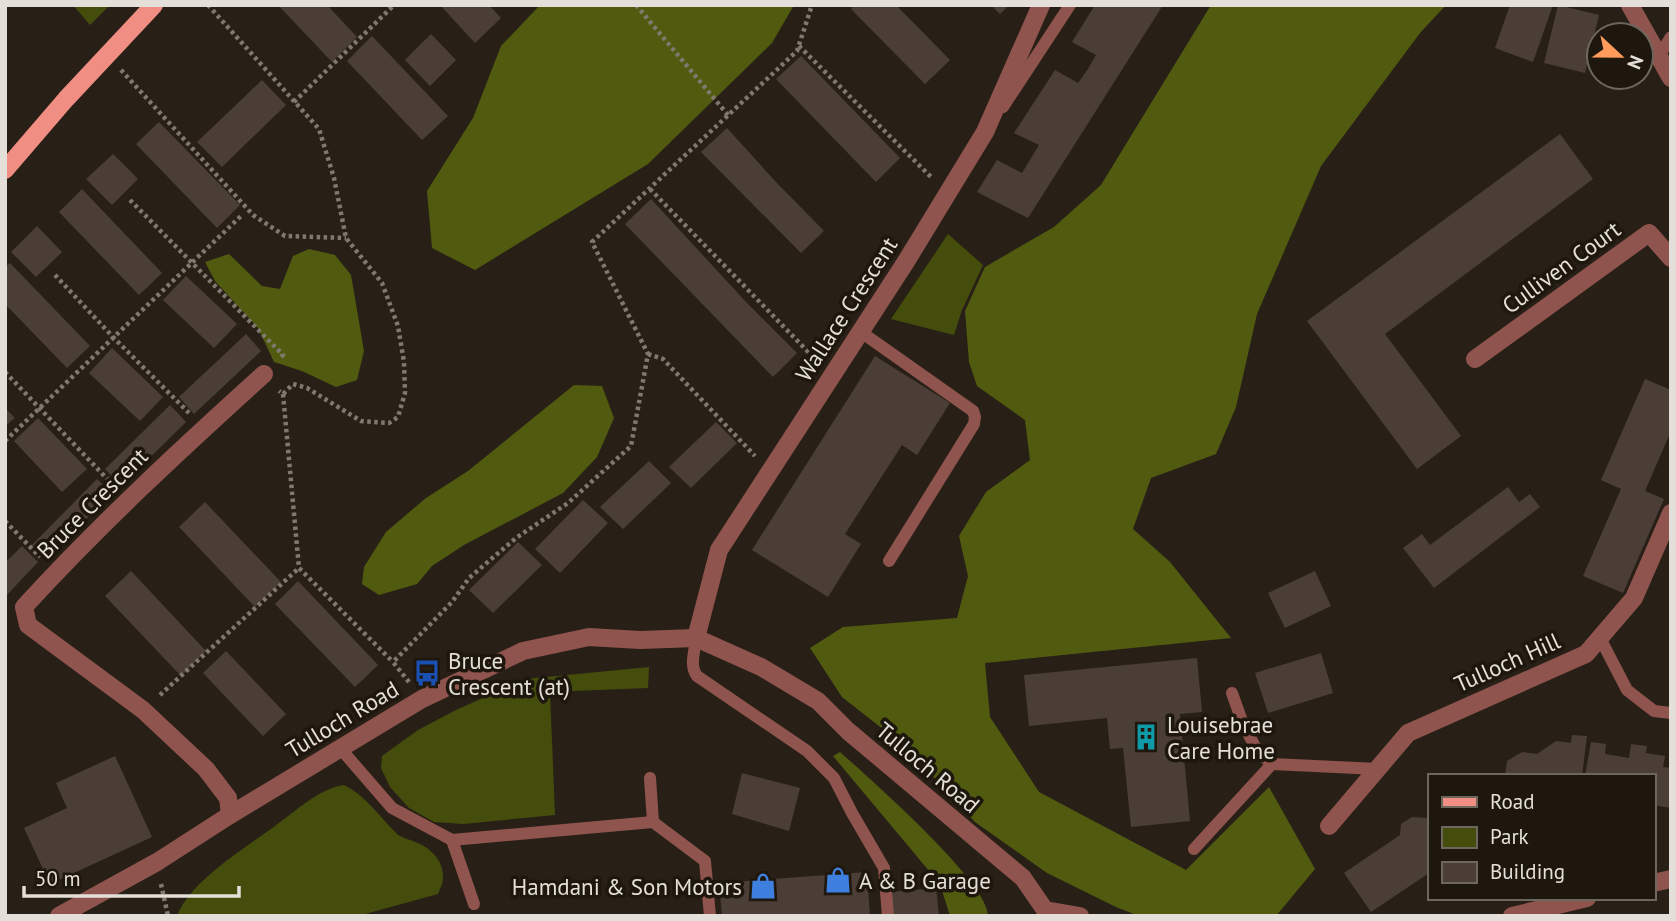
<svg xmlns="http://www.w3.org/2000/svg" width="1676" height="921" font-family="'PT Sans',sans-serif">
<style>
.green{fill:#444d0c}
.forest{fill:#515b0f}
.building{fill:#4b3e37}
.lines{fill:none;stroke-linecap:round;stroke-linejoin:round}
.path{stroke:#807970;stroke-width:4.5;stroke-dasharray:3.5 3.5;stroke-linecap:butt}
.service{stroke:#90544e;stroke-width:12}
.minor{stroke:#90544e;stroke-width:18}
.primary{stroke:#f18e84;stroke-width:18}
.labels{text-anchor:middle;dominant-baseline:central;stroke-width:7;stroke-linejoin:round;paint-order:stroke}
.street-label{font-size:23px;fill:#e4dfd8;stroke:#1e170d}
.poi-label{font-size:23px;fill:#e4dfd8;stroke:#1e170d;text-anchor:start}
</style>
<rect width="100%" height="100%" fill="#282016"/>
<g class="green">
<path d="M73,5H110L90,25Z"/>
<path d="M948,234L983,265L962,310L954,335L891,319Z"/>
<path d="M649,667L648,688L550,692L555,815L463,824L434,822L409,808L390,787L381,768L382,756L418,730L456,710L526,679Z"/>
<path d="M344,785C366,796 378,815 396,833C401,838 409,839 415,842C430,847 444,861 443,878C443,883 440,889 438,894L358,916H177C190,881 245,848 275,826C296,811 318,789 344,785Z"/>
</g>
<g class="forest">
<path d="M540,5H794L772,43L648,164L475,270L432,248L427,191L473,118L501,46Z"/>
<path d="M1211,5H1446L1420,33L1321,166L1257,314L1236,407L1216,454L1151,478L1133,529L1170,562L1231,638L985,663L990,717L1039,792L1186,870L1269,787L1315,869L1276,916H1139L1116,907L1047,873L975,822L907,748L842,697L810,648L843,627L957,618L968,576L959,536L986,492L1030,460L1025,420L977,386L969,362L965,311L985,267L1054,227L1101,185Z"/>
<path d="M309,249L335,255L351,275L364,351L357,380L336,387L302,371L274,362L258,328L215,281L205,262L229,254L262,286L280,289L293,256Z"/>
<path d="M574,385L602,386L614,418L597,457L563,493L464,545L432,566L417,584L379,595L362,584L364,567L386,532L426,498L468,471Z"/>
<path d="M840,752C869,778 989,883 988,916H950L940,884L833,756Z"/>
</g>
<g class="building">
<path d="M278,5H327L357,37L332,62Z"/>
<path d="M440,5H489L501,18L475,43Z"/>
<path d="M854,5H896L950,60L925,84L851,9Z"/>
<path d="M991,5H1009L1000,14Z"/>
<path d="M1095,5H1163L1028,218L977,192L997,160L1022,173L1039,145L1014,133L1055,70L1078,83L1088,69L1096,55L1072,42Z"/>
<path d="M1510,5H1553L1533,62L1495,48Z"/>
<path d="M1558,5L1599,15L1585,73L1544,63Z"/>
<path d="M431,34L456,60L430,86L405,60Z"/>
<path d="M372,36L448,116L422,140L347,61Z"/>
<path d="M801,56L900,158L876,182L776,79Z"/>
<path d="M262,80L286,105L222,167L197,142Z"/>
<path d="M159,122L240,205L217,228L136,144Z"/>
<path d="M727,128L775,181L824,231L801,253L701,152Z"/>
<path d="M1560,134L1593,179L1385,334L1461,436L1417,469L1307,321Z"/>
<path d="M113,154L138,179L112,205L86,179Z"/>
<path d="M82,189L162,273L139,295L59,212Z"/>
<path d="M651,199L747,303L797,353L773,377L625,224Z"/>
<path d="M37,226L62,252L36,277L11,252Z"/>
<path d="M10,263L90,346L67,368L5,304V267Z"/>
<path d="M186,276L237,324L214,348L163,300Z"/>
<path d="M246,334L261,351L194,414L179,397Z"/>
<path d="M112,348L163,397L140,421L89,373Z"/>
<path d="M875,356L950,403L917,455L902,445L845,534L861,544L828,597L752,550Z"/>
<path d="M1645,379L1671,390V431L1645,491L1664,499L1623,593L1583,576L1621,489L1601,480Z"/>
<path d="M170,405L186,422L121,486L105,469Z"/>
<path d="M5,408L15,418L5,426Z"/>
<path d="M38,418L87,469L62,492L14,441Z"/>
<path d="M716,422L737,443L691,488L669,467Z"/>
<path d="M649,461L671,483L623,529L600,507Z"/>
<path d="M97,479L112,493L46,559L32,545Z"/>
<path d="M1508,487L1519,502L1530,494L1540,507L1434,588L1403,548L1422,534L1430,545Z"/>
<path d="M583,500L608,523L560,573L535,549Z"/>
<path d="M205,502L281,582L255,607L179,527Z"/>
<path d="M518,542L542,565L493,613L469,590Z"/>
<path d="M22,546L38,562L5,597V563Z"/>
<path d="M131,571L206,651L181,676L105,596Z"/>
<path d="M1315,571L1331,606L1285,628L1268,593Z"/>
<path d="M298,581L378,665L355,687L275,604Z"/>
<path d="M226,651L286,714L263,736L203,673Z"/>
<path d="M1321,653L1333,693L1268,713L1255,673Z"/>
<path d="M1197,658L1202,712L1180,714L1190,821L1131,827L1123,748L1110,749L1107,718L1029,726L1024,675Z"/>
<path d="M1572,735L1587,736L1582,776H1505L1507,761L1522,752L1537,754L1556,741L1571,743Z"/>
<path d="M1591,742L1606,744L1605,754L1629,758L1631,744L1647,746L1646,753L1665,756L1663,767L1671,768V808L1653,805V776H1585Z"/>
<path d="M115,756L152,837L50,884L24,828L67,808L56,783Z"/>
<path d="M742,773L800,788L789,831L732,814Z"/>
<path d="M1412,817L1428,818L1429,820V873L1371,912L1344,873L1400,835L1401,824Z"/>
<path d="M867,872L870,916H722L719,883Z"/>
<path d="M936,888L939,916H892L890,892Z"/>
</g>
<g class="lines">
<g class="path">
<path d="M208,5L319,129L334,178L346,238L382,283L398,326L404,362L405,393L398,417L389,423L361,421L307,388L293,384L283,394L279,391"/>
<path d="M636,5L728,115"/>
<path d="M799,46L932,178"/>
<path d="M121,70L253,215L285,236L346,238"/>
<path d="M294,102L394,5"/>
<path d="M650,189L817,361"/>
<path d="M130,200L283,355L279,359"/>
<path d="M55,275L113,337L189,413"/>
<path d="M648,354L663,359L755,456"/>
<path d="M5,372L113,485"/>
<path d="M283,394L299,568L393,662"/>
<path d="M5,441L243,214"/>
<path d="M5,521L40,557"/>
<path d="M409,682L393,662L452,602L469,578L516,538L568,503L631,446L648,354L592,242L797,51L812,5"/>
<path d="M160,695L299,568"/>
<path d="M161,884L168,916"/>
</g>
<g class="service">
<path d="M1659,56L1671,37"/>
<path d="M1003,107L1070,5"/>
<path d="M861,332L973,411L975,417L974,424L889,561"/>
<path d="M696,638C695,651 689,666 697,676L807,751L834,778L852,813L884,868L888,916"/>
<path d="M1600,638L1627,690L1654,711L1671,713"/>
<path d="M1232,693L1243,724L1258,752L1272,764L1378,769"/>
<path d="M340,748L392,808L452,840L653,822L705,861L710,916"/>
<path d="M650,778L653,822"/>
<path d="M452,840L474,904"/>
<path d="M1194,849L1272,764"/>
</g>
<g class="minor">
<path d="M1630,5L1671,78"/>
<path d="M1475,359L1649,233L1671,258"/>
<path d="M696,638L719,550L907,260L985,132L1041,5"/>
<path d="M230,815L228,798L206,769L143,710L28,625L24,607C99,525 181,449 264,374"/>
<path d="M1329,826L1408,733L1586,654L1634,598L1671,513"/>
<path d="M1653,883L1671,879"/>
<path d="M59,916L157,862L230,815L422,699L523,651L589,637L640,640L696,638L761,667L818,701L848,731L1023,878L1045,910L1080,916"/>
<path d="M1512,916L1587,898"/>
</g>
<path class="primary" d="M5,170L66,99L154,5"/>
</g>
<defs>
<g id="bus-bare" transform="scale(2.1)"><path d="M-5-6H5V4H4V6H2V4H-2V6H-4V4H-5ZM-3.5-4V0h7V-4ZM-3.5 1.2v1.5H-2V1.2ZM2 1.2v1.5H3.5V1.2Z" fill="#1a4fb4" stroke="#1e170d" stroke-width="2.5" paint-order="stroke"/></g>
<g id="building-bare" transform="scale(2.1)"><path d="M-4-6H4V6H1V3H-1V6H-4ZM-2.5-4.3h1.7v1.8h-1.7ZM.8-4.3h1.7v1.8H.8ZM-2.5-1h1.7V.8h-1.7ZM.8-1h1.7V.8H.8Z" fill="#0f9aa8" stroke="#1e170d" stroke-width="2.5" paint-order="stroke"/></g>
<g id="shop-bare" transform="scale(2.1)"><path d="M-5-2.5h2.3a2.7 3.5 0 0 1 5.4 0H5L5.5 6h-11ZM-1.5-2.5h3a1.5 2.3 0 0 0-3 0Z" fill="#3f7fe0" stroke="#1e170d" stroke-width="2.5" paint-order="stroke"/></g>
</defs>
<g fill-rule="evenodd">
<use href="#bus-bare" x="427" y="673"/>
<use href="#building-bare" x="1146" y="737"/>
<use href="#shop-bare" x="838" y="880"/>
<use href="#shop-bare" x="763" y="886"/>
</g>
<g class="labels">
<g class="street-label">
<text transform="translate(1561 267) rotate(-36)">Culliven Court</text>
<text transform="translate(846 309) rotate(-57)">Wallace Crescent</text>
<text transform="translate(92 503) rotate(-45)">Bruce Crescent</text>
<text transform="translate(1507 662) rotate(-24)">Tulloch Hill</text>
<text transform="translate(342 719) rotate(-31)">Tulloch Road</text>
<text transform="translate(928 767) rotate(40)">Tulloch Road</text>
</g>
<g class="poi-label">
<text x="448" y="660">Bruce<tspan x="448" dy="26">Crescent (at)</tspan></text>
<text x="1167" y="724">Louisebrae<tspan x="1167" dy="26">Care Home</tspan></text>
<text x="859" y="880">A &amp; B Garage</text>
<text x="742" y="886" text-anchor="end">Hamdani &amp; Son Motors</text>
</g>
</g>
<rect width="1676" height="921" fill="none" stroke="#e4dfd8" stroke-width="14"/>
<rect x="1428" y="774" width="228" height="126" fill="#1e170d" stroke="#6d675e" stroke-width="2"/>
<rect x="1442" y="797" width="35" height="10" fill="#f18e84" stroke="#6d675e" stroke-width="2"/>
<text x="1490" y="809" font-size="21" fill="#e4dfd8">Road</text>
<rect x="1442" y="827" width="35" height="21" fill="#444d0c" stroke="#6d675e" stroke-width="2"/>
<text x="1490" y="844" font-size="21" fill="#e4dfd8">Park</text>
<rect x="1442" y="862" width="35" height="21" fill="#4b3e37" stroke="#6d675e" stroke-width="2"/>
<text x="1490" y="879" font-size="21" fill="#e4dfd8">Building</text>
<g transform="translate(1620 56) rotate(112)"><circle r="33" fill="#1e170d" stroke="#6d675e" stroke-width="2"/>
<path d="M0-5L12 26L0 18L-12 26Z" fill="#ff9b5b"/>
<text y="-10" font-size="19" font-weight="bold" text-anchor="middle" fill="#e4dfd8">N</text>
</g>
<path d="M24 886v10h215v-10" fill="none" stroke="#e4dfd8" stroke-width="3.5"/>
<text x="35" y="886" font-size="21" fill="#e4dfd8" stroke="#1e170d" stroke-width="5" paint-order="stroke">50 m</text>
</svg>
